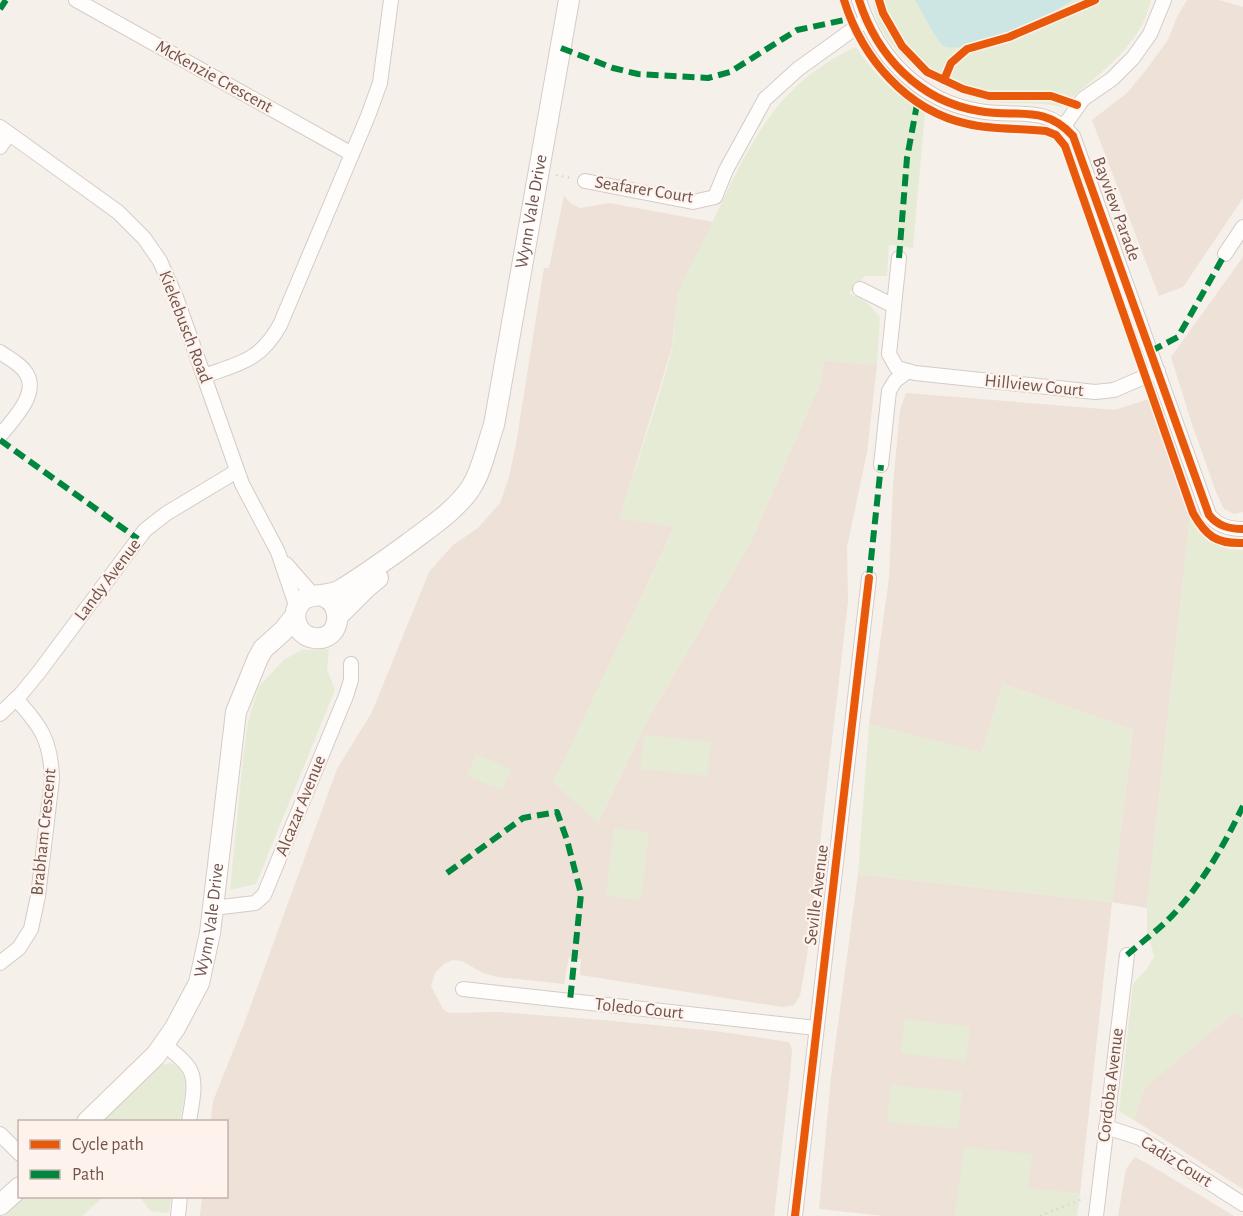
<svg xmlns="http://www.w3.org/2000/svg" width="1243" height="1216" font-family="'Alegreya Sans',sans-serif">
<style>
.residential{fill:#eee1d8}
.green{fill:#e6ebd6}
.water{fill:#cde6e4}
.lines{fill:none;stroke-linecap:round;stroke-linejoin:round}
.minor-casing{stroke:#d4cbc7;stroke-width:16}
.secondary-casing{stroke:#d5cbc7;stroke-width:22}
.path{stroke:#d9d0ce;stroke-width:2;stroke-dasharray:1.5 4.5;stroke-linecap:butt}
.minor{stroke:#fefdfc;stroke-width:14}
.secondary{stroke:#fefdfc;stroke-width:20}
.quiet{stroke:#00873e;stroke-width:6;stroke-dasharray:12 6;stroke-linecap:butt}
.cycleway-casing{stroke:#fdf3ec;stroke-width:11}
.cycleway{stroke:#e8590c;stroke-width:8}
.labels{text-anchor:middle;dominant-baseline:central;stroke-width:4.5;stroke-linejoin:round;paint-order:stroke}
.street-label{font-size:18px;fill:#71534d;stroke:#fdf3ec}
</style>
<rect width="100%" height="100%" fill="#f6f0ea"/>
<g class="residential">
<path d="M1187,0H1219L1243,7V198L1183,287L1159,296L1092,120L1127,93L1146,70L1168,40L1177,17Z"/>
<path d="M564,195L570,203L580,208L609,203L713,222L678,294L672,347L620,518L675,526L554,782L598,823L646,723L752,539L821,381L824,360L877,365L867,452L847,547L848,602L807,956L800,996L794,1005L782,1007L580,975L581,959L569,957L564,984L498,977L483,973L462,961L453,960L444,964L435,973L431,986L443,1009L449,1013L498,1012L603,1020L715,1031L789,1042L792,1049L790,1076L774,1216H200L202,1197L226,1196V1122L211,1121L213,1101L244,1024L337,769L372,712L429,572L453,545L478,528L500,503L509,477L516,444L544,268H549Z"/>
<path d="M1243,257V512L1234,514L1224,509L1216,492L1191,421L1171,357Z"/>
<path d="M906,393L1115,410L1152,398L1190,517L1147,908L1112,902L1080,1194L961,1181L955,1216H884L819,1209L831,1077L858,874L1112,902L1133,730L1003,684L982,753L869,724L889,578L893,485L900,410Z"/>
<path d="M1235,1012L1243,1017V1189L1134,1120L1144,1088Z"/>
<path d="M1135,1157L1160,1171L1234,1216H1118L1126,1169Z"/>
</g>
<g class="green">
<path d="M873,0H1151C1141,48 1095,76 1061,107C1038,101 1016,105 992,102C945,95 900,65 878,23C875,16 874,7 873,0Z"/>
<path d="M856,47C874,74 895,96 925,112L913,248L889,245L887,276H865L849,293L866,302L880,317L877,365L824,360L821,381L752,539L646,723L598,823L553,782L675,527L620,518C637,462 657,406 672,349C676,331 674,312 678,295C682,277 701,247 709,229C747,151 772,85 856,47Z"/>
<path d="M1190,517C1204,537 1216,550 1243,550V1017L1235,1012L1144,1088L1134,1120L1119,1111L1133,984L1146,970L1154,957L1151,944L1147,937V908Z"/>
<path d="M329,649L327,669L335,690L256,884L230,890L243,759L248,722L259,686L285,659L302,650Z"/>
<path d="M1003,684L1133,730L1112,902L858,874L869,724L982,753Z"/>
<path d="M644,735L711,742L707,776L640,769Z"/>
<path d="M476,754L511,769L502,790L467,776Z"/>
<path d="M614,828L649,832L641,900L606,896Z"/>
<path d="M905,1019L970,1027L966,1061L901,1053Z"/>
<path d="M170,1063C194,1072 183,1101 180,1121L99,1122L157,1066Z"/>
<path d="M891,1085L962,1092L958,1129L887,1122Z"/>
<path d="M964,1147L1032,1154L1028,1188L1080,1194L1077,1216H955Z"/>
<path d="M22,1197H103L82,1216H5Z"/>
<path d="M140,1197H171L169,1213L150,1211Z"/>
</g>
<path class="water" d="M915,0H1073C1054,13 965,56 944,46C938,43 920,9 915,0Z"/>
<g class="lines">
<g class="minor-casing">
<g id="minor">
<path d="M76,0L352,154"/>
<path d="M859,0C877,56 919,101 979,111C1016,118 1045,104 1073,136L1209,515C1218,526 1229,529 1243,529"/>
<path d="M1064,126L1083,99L1112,79L1133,58L1150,34L1164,0"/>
<path d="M0,127L118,212L144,238L160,261L177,300L242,484L278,552L297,608"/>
<path d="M0,147L9,134"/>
<path d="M585,181L693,202L715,197L726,170L765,99L798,69L866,20"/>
<path d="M1225,254L1243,227"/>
<path d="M899,258L889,354L897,368L915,373L1095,392L1114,390L1158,371"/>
<path d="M860,289L894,306"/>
<path d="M0,352C8,358 21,364 26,373C40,394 12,420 0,436"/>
<path d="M204,376C240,363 260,361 280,325L368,116L380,83L391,0"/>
<path d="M881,465L889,391L895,381L908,371"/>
<path d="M286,564L313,595"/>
<path d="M0,714L21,694L39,672L145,530L167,513L237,471"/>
<path d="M213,908L255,903L264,895L346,696L351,680V664"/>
<path d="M0,963L19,948L31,929L38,896L52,779C51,741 41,726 16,699"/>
<path d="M463,989L816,1028"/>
<path d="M164,1044C172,1051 183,1059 189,1068C198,1082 191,1106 189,1122"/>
<path d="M1106,1127L1140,1138L1243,1204"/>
<path d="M0,1134L20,1154"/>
<path d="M178,1216L180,1196"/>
<path d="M795,1216L869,578"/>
<path d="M1096,1216L1127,955"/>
</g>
</g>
<g class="secondary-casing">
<g id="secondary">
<path id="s1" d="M323,596C346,605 340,642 314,638C295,635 289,612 303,600C313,592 329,598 342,589C365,575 387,559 409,543C430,527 455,511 470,489C482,472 487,444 494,425L569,0"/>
<path d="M338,616L367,587L378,578"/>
<path id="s2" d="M87,1122L156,1055L175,1028L199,983L210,933L236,712L258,658L263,649L283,631L295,616"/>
<path d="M0,1205L20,1187"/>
</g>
</g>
<g class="path">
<path d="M556,175L571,178"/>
<path d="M1040,1216L1085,1198"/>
</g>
<use href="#minor" class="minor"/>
<use href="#secondary" class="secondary"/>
<g class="quiet">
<path d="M0,9L6,0"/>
<path d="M561,48L613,68L638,74L708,78L730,72L797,30L854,18"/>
<path d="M899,258L907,158L918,99"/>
<path d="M1151,351L1178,337L1225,254"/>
<path d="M0,440L138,539"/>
<path d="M869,578L881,465"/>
<path d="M447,873L523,818L557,812L567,840L581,894L570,1001"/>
<path d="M1127,955C1144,940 1164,926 1179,908C1206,877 1225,843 1243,806"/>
</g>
<g class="cycleway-casing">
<g id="cycleway">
<path d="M844,0C862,58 907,111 968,124C994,130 1020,128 1046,131L1056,135L1065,146L1193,513C1206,536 1216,544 1243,543"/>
<path d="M859,0C877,56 919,101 979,111C1016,118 1045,104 1073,136L1209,515C1218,526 1229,529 1243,529"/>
<path d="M879,0L883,13L902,46L927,72L963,89L989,96H1051L1077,105"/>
<path d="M944,80L951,63L967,49L1009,37L1095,0"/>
<path d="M795,1216L869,578"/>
</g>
</g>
<use href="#cycleway" class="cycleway"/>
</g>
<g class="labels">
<g class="street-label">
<text transform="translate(214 77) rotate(29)">McKenzie Crescent</text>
<text transform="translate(644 190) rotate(9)">Seafarer Court</text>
<text transform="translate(1116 209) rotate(70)">Bayview Parade</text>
<text stroke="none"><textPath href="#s1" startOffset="602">Wynn Vale Drive</textPath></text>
<text transform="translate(185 327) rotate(69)">Kiekebusch Road</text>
<text transform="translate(1034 386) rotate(6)">Hillview Court</text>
<text transform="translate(108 580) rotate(-53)">Landy Avenue</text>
<text transform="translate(301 806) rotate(-68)">Alcazar Avenue</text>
<text transform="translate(44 832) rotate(-84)">Brabham Crescent</text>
<text transform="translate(817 895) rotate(-83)">Seville Avenue</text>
<text stroke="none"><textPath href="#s2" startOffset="244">Wynn Vale Drive</textPath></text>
<text transform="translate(639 1009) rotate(6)">Toledo Court</text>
<text transform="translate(1111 1085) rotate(-83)">Cordoba Avenue</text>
<text transform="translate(1176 1162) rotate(32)">Cadiz Court</text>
</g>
</g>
<rect x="18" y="1120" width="210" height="78" fill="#fdf3ec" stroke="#c5b3ac" stroke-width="1.5"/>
<rect x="30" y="1140" width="30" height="9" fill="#e8590c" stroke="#c5b3ac" stroke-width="1.5"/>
<text x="72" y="1150" font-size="18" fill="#71534d">Cycle path</text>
<rect x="30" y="1170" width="30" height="9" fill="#00873e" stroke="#c5b3ac" stroke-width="1.5"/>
<text x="72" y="1180" font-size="18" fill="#71534d">Path</text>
</svg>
